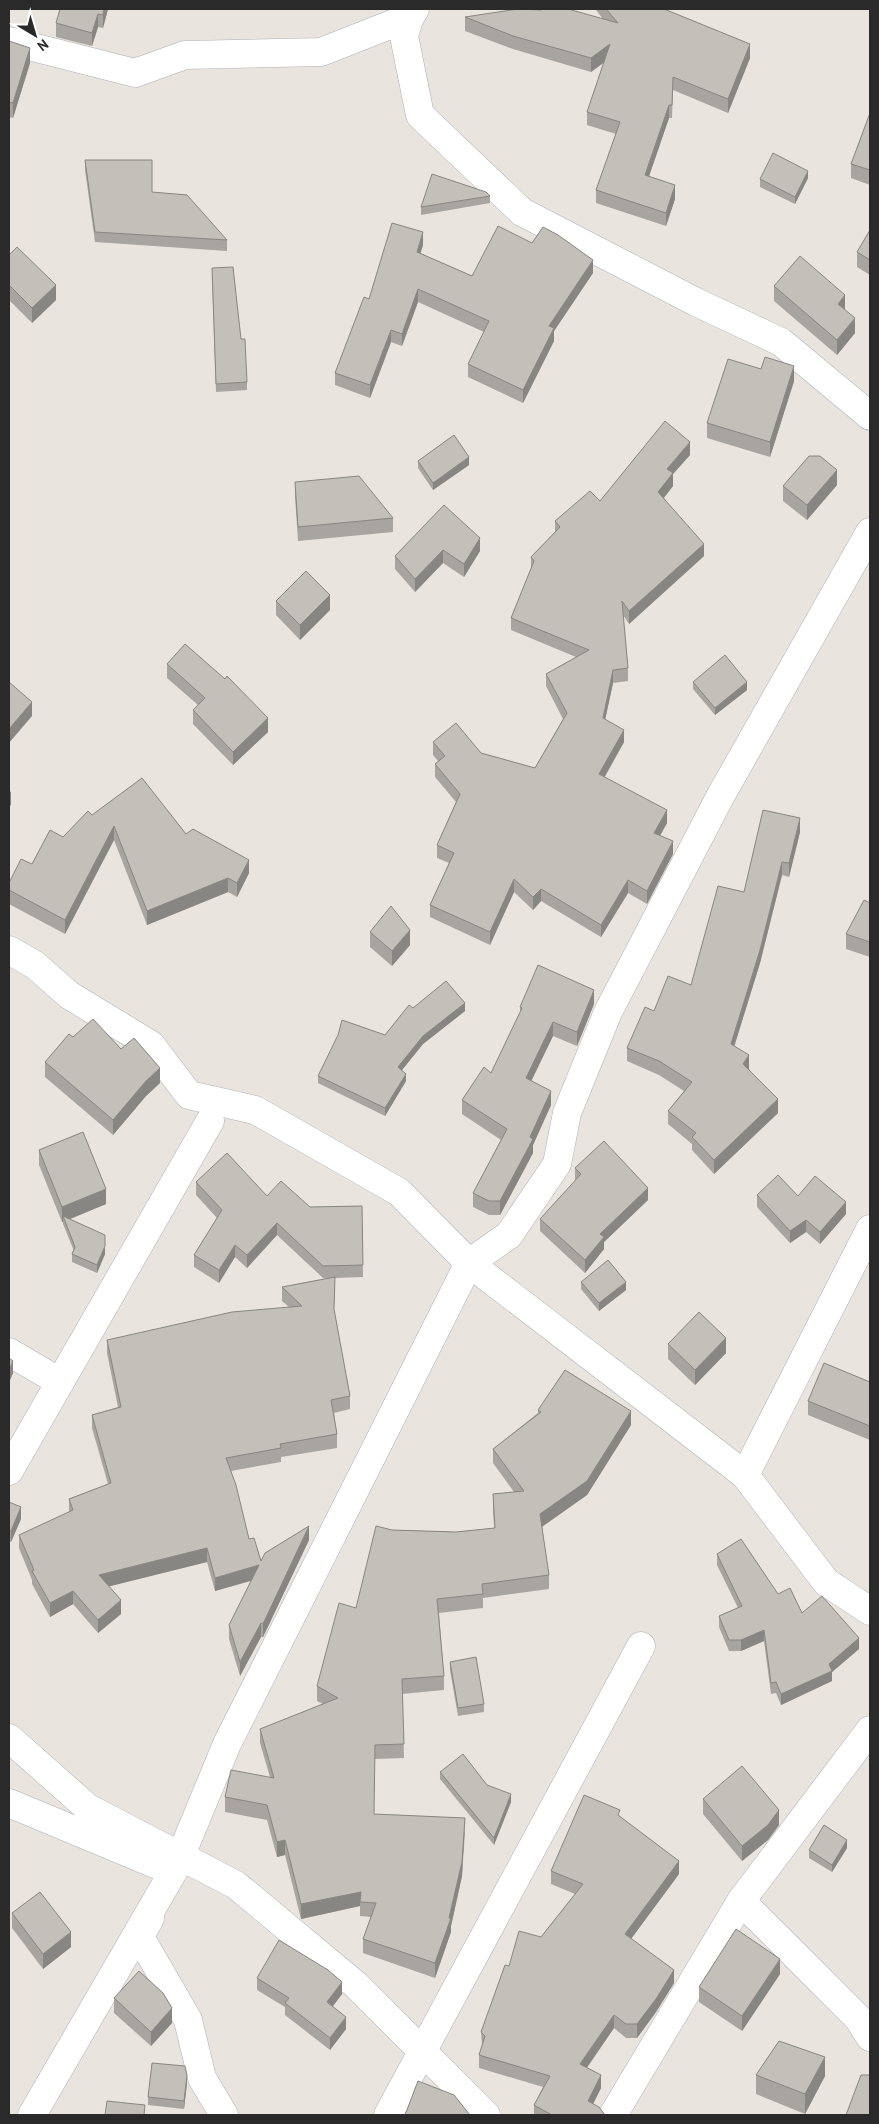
<svg xmlns="http://www.w3.org/2000/svg" width="879" height="2124" font-family="'PT Sans',sans-serif">
<style>
.lines{fill:none;stroke-linecap:round;stroke-linejoin:round}
.minor-casing{stroke:#aeb0b9;stroke-width:29}
.minor{stroke:#fff;stroke-width:28}
.wall{fill:#a8a49f}
.shaded-wall{fill:#888682}
.building{fill:#c3bfb9;stroke:#888682}
</style>
<rect width="100%" height="100%" fill="#eae4de"/>
<g class="lines">
<g class="minor-casing">
<g id="minor">
<path d="M412,9L404,36L420,115L522,212L696,302L781,342L870,416"/>
<path d="M9,41L135,73L185,55L321,52L410,17L415,9"/>
<path d="M9,950L35,965L69,995L151,1045L189,1095L255,1110L399,1192L469,1263L227,1744L177,1865L32,2115"/>
<path d="M870,1229L745,1475L826,1582L870,1611"/>
<path d="M9,1352L60,1382"/>
<path d="M9,1471L210,1121"/>
<path d="M745,1475L469,1263L509,1235L557,1164L567,1113L608,1012L721,795L870,532"/>
<path d="M9,1738L88,1808L236,1885L356,1985L486,2115"/>
<path d="M9,1803L172,1871L167,1881"/>
<path d="M741,1901L858,2018L870,2037"/>
<path d="M150,1918L140,1937L188,2020L202,2078L224,2115"/>
<path d="M388,2115L641,1646"/>
<path d="M613,2115L741,1901L870,1730"/>
</g>
</g>
<use href="#minor" class="minor"/>
</g>
<g class="wall">
<path d="M60,9H108L103,28L98,27L92,46L56,37V23Z"/>
<path d="M596,9H664L750,58L728,113L673,90L672,118H669L649,176L675,199L666,226L596,203V190L616,134L587,125V112L604,62L591,72L513,49L465,31V17L603,19L596,10Z"/>
<path d="M9,41L30,63L13,118L9,117Z"/>
<path d="M870,113V185L851,178V164Z"/>
<path d="M85,160L152,192L227,240V251L95,242L85,170Z"/>
<path d="M808,178L795,204L760,187V179Z"/>
<path d="M490,196V203L421,215V207Z"/>
<path d="M870,230V275L857,267V252Z"/>
<path d="M423,245L420,253L472,276L593,273L554,331V341L523,403L468,377V364L484,332L418,302L402,346L391,342L370,398L335,385V373L369,299Z"/>
<path d="M9,255L56,300L32,323L9,300Z"/>
<path d="M212,276L241,339L247,382V390L216,392Z"/>
<path d="M774,286L845,310L855,333L837,355L774,301Z"/>
<path d="M761,369L794,381L770,457L707,438V423Z"/>
<path d="M690,455L673,474V486L664,498L704,556L629,624L623,615L628,668V681L613,683L605,719L624,742L605,777L667,823L660,836L673,854L647,904L628,893L601,937L541,901L533,910L514,892L490,945L430,917V905L449,863L437,858V845L456,802L435,777V764L438,761L433,755V742L481,753L535,768L563,719L546,686V674L576,657L511,630V618L531,569V557L555,532V521L600,501Z"/>
<path d="M418,461L469,465L433,490L418,468Z"/>
<path d="M295,482L393,518V532L298,541L295,496Z"/>
<path d="M837,485L807,520L783,501V486Z"/>
<path d="M480,538V551L464,577L443,563L415,592L395,569V556Z"/>
<path d="M276,601L330,610L300,640L276,615Z"/>
<path d="M167,664L268,732L233,765L193,724V710L198,705L167,678Z"/>
<path d="M693,682L747,690L715,715L693,689Z"/>
<path d="M92,815L186,834L249,873L237,897L228,892L147,925L114,840L65,934L9,904V883L63,837Z"/>
<path d="M800,832L789,877L782,875L760,963L734,1046L749,1069L778,1113L714,1174L692,1150V1144L668,1124V1111L684,1091L659,1075L627,1061V1048L654,1011L691,985Z"/>
<path d="M870,903V957L846,949V934Z"/>
<path d="M370,932L410,945L392,966L370,947Z"/>
<path d="M594,1004L577,1046L553,1036L531,1081L551,1105L533,1145V1153L500,1215H489L473,1207V1193L501,1140L462,1114V1100L491,1073L520,1014V1007Z"/>
<path d="M413,1008L465,1011L423,1044L402,1070L406,1081L385,1116L318,1083V1076L385,1035Z"/>
<path d="M73,1037L160,1083L146,1096L113,1135L45,1077V1062Z"/>
<path d="M39,1150L106,1204L70,1219L105,1254L97,1273L72,1262V1254L74,1251L63,1224V1222H62L39,1165Z"/>
<path d="M575,1168L648,1200L604,1242V1249L585,1273L540,1231V1219L575,1181Z"/>
<path d="M196,1182L267,1196L310,1207L362,1206L363,1277L335,1278L334,1310L350,1396V1409L334,1413L337,1434V1448L281,1457V1462L231,1471L249,1539L261,1561L309,1540L263,1637H261L240,1676L229,1639V1625L251,1581L215,1591L207,1562L109,1586L121,1614L98,1633L73,1604L50,1617L32,1584V1580L19,1548V1535L69,1512V1499L108,1484L92,1428V1415L118,1407L107,1353V1340L289,1307L282,1301V1287L328,1278H323L277,1235L247,1268L235,1257L219,1283L194,1267V1255L217,1218L196,1195Z"/>
<path d="M757,1195L798,1196L846,1214L820,1244L806,1232L790,1243L757,1207Z"/>
<path d="M581,1282L626,1290L599,1311L581,1289Z"/>
<path d="M668,1344L726,1353L695,1385L668,1359Z"/>
<path d="M9,1358L13,1373L10,1380L9,1379Z"/>
<path d="M870,1382V1440L808,1415V1401Z"/>
<path d="M538,1410L631,1425L587,1495L542,1527L549,1575V1589L483,1598V1608L439,1613L444,1676V1690L402,1694L404,1758L375,1759L374,1814L465,1832L462,1876L451,1926V1932L435,1978L363,1953V1939L371,1917L360,1916V1906L301,1919L285,1855L277,1857L267,1820L225,1812V1797L270,1777L260,1743V1729L323,1704L317,1701V1686L356,1608L392,1530L456,1532L494,1528L493,1508V1494L514,1492L493,1463V1449L538,1413Z"/>
<path d="M9,1502L21,1519L11,1542L9,1541Z"/>
<path d="M717,1554L778,1594L802,1613L859,1649L832,1672V1681L781,1705L776,1693L771,1694L764,1641L741,1651H729L719,1627V1616L738,1608L717,1565Z"/>
<path d="M450,1662L484,1704V1712L458,1716L450,1670Z"/>
<path d="M440,1772L487,1785L511,1802L494,1845L440,1779Z"/>
<path d="M703,1799L779,1825L768,1840L742,1861L703,1814Z"/>
<path d="M620,1817L679,1874L631,1939L674,1983L656,2012L637,2038H626L614,2028L587,2068L601,2088L593,2104L605,2115H534V2105L543,2087L479,2068V2055L482,2045L481,2032L509,1966L541,1937L575,1894L551,1884V1871Z"/>
<path d="M847,1848L832,1872L809,1858V1850Z"/>
<path d="M12,1913L71,1947L43,1969L12,1928Z"/>
<path d="M780,1974L742,2031L699,2002V1987Z"/>
<path d="M257,1978L342,1994L333,2006L346,2029L330,2050L285,2015V2007L257,1990Z"/>
<path d="M114,1998L172,2023L151,2046L114,2013Z"/>
<path d="M756,2075L825,2076L805,2114L756,2094Z"/>
<path d="M187,2083L184,2109L148,2105V2097Z"/>
</g>
<g class="shaded-wall">
<path d="M104,9H108L103,28V15Z"/>
<path d="M98,14V27L92,46V33Z"/>
<path d="M610,44V58L591,72V58Z"/>
<path d="M750,44V58L728,113V99Z"/>
<path d="M30,48V63L13,118V103Z"/>
<path d="M669,105V118L645,188V175Z"/>
<path d="M808,171V178L795,204V197Z"/>
<path d="M675,185V199L666,226V213Z"/>
<path d="M423,232V245L417,265V252Z"/>
<path d="M593,260V273L554,331V341L523,403V390L549,326Z"/>
<path d="M56,285V300L32,323V308Z"/>
<path d="M418,289V302L402,346V334Z"/>
<path d="M845,295V310L838,319V304Z"/>
<path d="M855,318V333L837,355V340Z"/>
<path d="M391,330V342L370,398V385Z"/>
<path d="M794,366V381L770,457V442Z"/>
<path d="M690,442V455L673,474V486L658,505V492L667,469Z"/>
<path d="M469,457V465L433,490V483Z"/>
<path d="M837,470V485L807,520V505Z"/>
<path d="M480,538V551L464,577V564Z"/>
<path d="M704,544V556L629,624V611Z"/>
<path d="M443,550V563L415,592V579Z"/>
<path d="M330,595V610L300,640V625Z"/>
<path d="M613,670V683L603,730V718Z"/>
<path d="M747,682V690L715,715V708Z"/>
<path d="M32,702V716L9,743V729Z"/>
<path d="M268,718V732L233,765V752Z"/>
<path d="M624,730V742L599,786V774Z"/>
<path d="M11,791V805L9,807V794Z"/>
<path d="M667,810V823L654,846V833Z"/>
<path d="M800,818V832L789,877V863Z"/>
<path d="M114,826V840L65,934V920Z"/>
<path d="M673,841V854L647,904V891Z"/>
<path d="M249,860V873L237,897V883Z"/>
<path d="M782,862V875L760,963L731,1057V1044Z"/>
<path d="M228,878V892L147,925V911Z"/>
<path d="M514,879V892L490,945V932Z"/>
<path d="M628,880V893L601,937V925Z"/>
<path d="M541,889V901L533,910V897Z"/>
<path d="M410,930V945L392,966V951Z"/>
<path d="M594,990V1004L577,1046V1032Z"/>
<path d="M465,1003V1011L423,1044L398,1075V1067L423,1036Z"/>
<path d="M553,1022V1036L526,1092V1078Z"/>
<path d="M749,1055V1069L743,1078V1064Z"/>
<path d="M160,1068V1083L146,1096L113,1135V1120L146,1081Z"/>
<path d="M406,1074V1081L385,1116V1108Z"/>
<path d="M551,1091V1105L533,1145V1153L500,1215V1201L530,1137Z"/>
<path d="M778,1099V1113L714,1174V1160Z"/>
<path d="M648,1188V1200L604,1242V1249L585,1273V1260L600,1234Z"/>
<path d="M106,1189V1204L65,1221L63,1216V1222H62V1207Z"/>
<path d="M846,1202V1214L820,1244V1232Z"/>
<path d="M806,1220V1232L790,1243V1231Z"/>
<path d="M277,1223V1235L247,1268V1255Z"/>
<path d="M235,1245V1257L219,1283V1270Z"/>
<path d="M105,1246V1254L97,1273V1265Z"/>
<path d="M626,1282V1290L599,1311V1303Z"/>
<path d="M726,1338V1353L695,1385V1370Z"/>
<path d="M13,1361V1373L10,1380V1368Z"/>
<path d="M631,1411V1425L587,1495L540,1528V1514Z"/>
<path d="M21,1507V1519L11,1542V1531Z"/>
<path d="M309,1526V1540L263,1637V1624Z"/>
<path d="M207,1548V1562L99,1589V1575Z"/>
<path d="M259,1565V1578L215,1591V1578Z"/>
<path d="M73,1591V1604L50,1617V1603Z"/>
<path d="M121,1600V1614L98,1633V1620Z"/>
<path d="M261,1623V1637L240,1676V1662Z"/>
<path d="M764,1630V1641L741,1651V1640Z"/>
<path d="M859,1638V1649L832,1672V1681L781,1705V1694L829,1664Z"/>
<path d="M511,1794V1802L494,1845V1838Z"/>
<path d="M779,1810V1825L768,1840L742,1861V1846Z"/>
<path d="M465,1818L462,1876L451,1926V1932L435,1978V1963Z"/>
<path d="M285,1840V1855L277,1857V1842Z"/>
<path d="M847,1840V1848L832,1872V1865Z"/>
<path d="M679,1861V1874L625,1947V1934Z"/>
<path d="M361,1892L360,1906L301,1919V1904Z"/>
<path d="M71,1932V1947L43,1969V1954Z"/>
<path d="M780,1959V1974L742,2031V2016Z"/>
<path d="M674,1970V1983L656,2012L637,2038V2024Z"/>
<path d="M342,1982V1994L327,2014V2002Z"/>
<path d="M172,2008V2023L151,2046V2032Z"/>
<path d="M614,2015V2028L580,2077V2064Z"/>
<path d="M346,2017V2029L330,2050V2038Z"/>
<path d="M825,2057V2076L805,2114V2094Z"/>
<path d="M187,2075V2083L184,2109V2101Z"/>
<path d="M601,2075V2088L588,2114V2101Z"/>
</g>
<g class="building">
<path d="M60,9H104L103,15L98,14L92,33L56,23Z"/>
<path d="M518,9L541,10V9H568L618,23L606,9H664L750,44L728,99L673,77L672,105H669L645,175L675,185L666,213L596,190L620,122L587,112L610,44L591,58L513,36L465,17Z"/>
<path d="M9,41L30,48L13,103L9,102Z"/>
<path d="M870,113V170L851,164Z"/>
<path d="M773,153L808,171L795,197L760,179Z"/>
<path d="M85,160H152V192L187,195L227,240L95,232Z"/>
<path d="M432,174L486,192L490,196L421,207Z"/>
<path d="M392,223L423,232L417,252L472,276L498,226L532,243L543,227L558,235L593,260L549,326L554,328L523,390L468,364L489,321L418,289L402,334L391,330L370,385L335,373L364,297L369,299Z"/>
<path d="M870,230V260L857,252Z"/>
<path d="M17,247L56,285L32,308L9,285V255Z"/>
<path d="M800,256L845,295L838,304L855,318L837,340L774,286Z"/>
<path d="M233,267L241,339H245L247,382L216,384L212,268Z"/>
<path d="M765,357L794,366L770,442L707,423L728,359L761,369Z"/>
<path d="M665,421L690,442L667,469L673,473L658,492L704,544L629,611L622,601L628,668L613,670L603,718L624,730L599,774L667,810L654,833L673,841L647,891L628,880L601,925L541,889L533,897L514,879L490,932L430,905L454,853L437,845L460,794L435,764L445,756L433,742L456,723L481,753L535,768L567,713L546,674L589,650L511,618L534,561L531,557L560,527L555,521L590,491L600,501Z"/>
<path d="M454,435L469,457L433,483L418,461Z"/>
<path d="M809,456H820L837,470L807,505L783,486Z"/>
<path d="M359,476L393,518L298,527L295,482Z"/>
<path d="M444,505L480,538L464,564L443,550L415,579L395,556Z"/>
<path d="M306,571L330,595L300,625L276,601Z"/>
<path d="M185,644L225,679L227,676L268,718L233,752L193,710L205,698L167,664Z"/>
<path d="M725,655L747,682L715,708L693,682Z"/>
<path d="M9,682L32,702L9,729Z"/>
<path d="M142,778L186,834L193,829L249,860L237,883L228,878L147,911L114,826L65,920L9,890V883L21,859L32,864L50,830L63,837L88,811L92,815Z"/>
<path d="M763,810L800,818L789,863L782,862L760,950L731,1044L749,1055L743,1064L778,1099L714,1160L692,1137L696,1133L668,1111L692,1082L659,1061L627,1048L645,1007L654,1011L668,976L691,985L718,886L744,892Z"/>
<path d="M864,900L870,903V942L846,934Z"/>
<path d="M391,906L410,930L392,951L370,932Z"/>
<path d="M538,965L594,990L577,1032L553,1022L526,1078L551,1091L530,1137L533,1139L500,1201H489L473,1193L507,1129L462,1100L484,1067L491,1073L522,1008L520,1007Z"/>
<path d="M446,981L465,1003L423,1036L398,1067L406,1074L385,1108L318,1076L338,1035L342,1020L385,1035L409,1005L413,1008Z"/>
<path d="M93,1019L121,1049L134,1038L160,1068L146,1081L113,1120L45,1062L69,1034L73,1037Z"/>
<path d="M83,1132L106,1189L62,1207L39,1150Z"/>
<path d="M604,1141L648,1188L600,1234L604,1237L585,1260L540,1219L581,1174L575,1168Z"/>
<path d="M227,1153L267,1196L281,1181L310,1207L362,1206L363,1265L323,1266L277,1223L247,1255L235,1245L219,1270L194,1255L222,1210L196,1182Z"/>
<path d="M778,1175L798,1196L815,1176L846,1202L820,1232L806,1220L790,1231L757,1195Z"/>
<path d="M63,1216L105,1235V1246L97,1265L72,1254L75,1247Z"/>
<path d="M608,1260L626,1282L599,1303L581,1282Z"/>
<path d="M335,1277L334,1309L350,1396L331,1400L337,1434L280,1444L281,1448L226,1458L236,1485L249,1539L254,1538L261,1561L265,1553L309,1526L263,1624L261,1623L240,1662L229,1625L259,1565L215,1578L207,1548L99,1575L121,1600L98,1620L73,1591L50,1603L32,1571L34,1570L19,1535L73,1510L69,1499L111,1483L92,1415L121,1407L107,1340L232,1312L302,1306L282,1287Z"/>
<path d="M699,1312L726,1338L695,1370L668,1344Z"/>
<path d="M9,1358L13,1361L10,1368H9Z"/>
<path d="M824,1363L870,1382V1426L808,1401Z"/>
<path d="M565,1370L631,1411L587,1481L540,1514L549,1575L482,1584L483,1594L437,1599L444,1676L402,1679L404,1744L375,1745L374,1814L465,1818L462,1862L449,1918H451L435,1963L363,1939L376,1903L360,1902L361,1892L301,1904L285,1840L277,1842L267,1805L225,1797L231,1770L274,1778L260,1729L338,1698L317,1686L339,1603L356,1608L376,1526L392,1530L456,1532L495,1528L493,1494L524,1491L493,1449L541,1412L538,1410Z"/>
<path d="M9,1502L21,1507L11,1531L9,1530Z"/>
<path d="M741,1539L778,1594L790,1588L802,1613L822,1596L859,1638L829,1664L832,1671L781,1694L776,1682L771,1683L764,1630L741,1640H729L719,1616L742,1606L717,1554Z"/>
<path d="M476,1657L484,1704L458,1708L450,1662Z"/>
<path d="M463,1754L487,1785L511,1794L494,1838L440,1772Z"/>
<path d="M742,1766L779,1810L768,1825L742,1846L703,1799Z"/>
<path d="M584,1795L620,1810L618,1815L679,1861L625,1934L674,1970L656,1999L637,2024H626L614,2015L580,2064L601,2075L588,2101L599,2107L605,2115H552L534,2105L550,2076L479,2055L485,2036L481,2032L505,1965L509,1966L519,1931L541,1937L583,1884L551,1871Z"/>
<path d="M824,1825L847,1840L832,1865L809,1850Z"/>
<path d="M40,1892L71,1932L43,1954L12,1913Z"/>
<path d="M736,1929L780,1959L742,2016L699,1987Z"/>
<path d="M279,1940L328,1970L342,1982L327,2002L346,2017L330,2038L285,2003L289,1998L257,1978Z"/>
<path d="M139,1971L163,1993L172,2008L151,2032L114,1998Z"/>
<path d="M779,2041L825,2057L805,2094L756,2075Z"/>
<path d="M152,2063L185,2066L187,2075L184,2101L148,2097Z"/>
<path d="M861,2075H870V2115H846Z"/>
<path d="M418,2081L454,2095L470,2115H405Z"/>
<path d="M107,2101L145,2105L144,2115H105Z"/>
</g>
<rect width="879" height="2124" fill="none" stroke="#2a2a2a" stroke-width="20"/>
<g transform="translate(35 35) rotate(142)" stroke="#ffffff" stroke-width="4" paint-order="stroke">
<path d="M0-4L9 19L0 12L-9 19Z" fill="#2a2a2a"/>
<text y="-8" font-size="14" font-weight="bold" text-anchor="middle" fill="#2a2a2a">N</text>
</g>
</svg>
